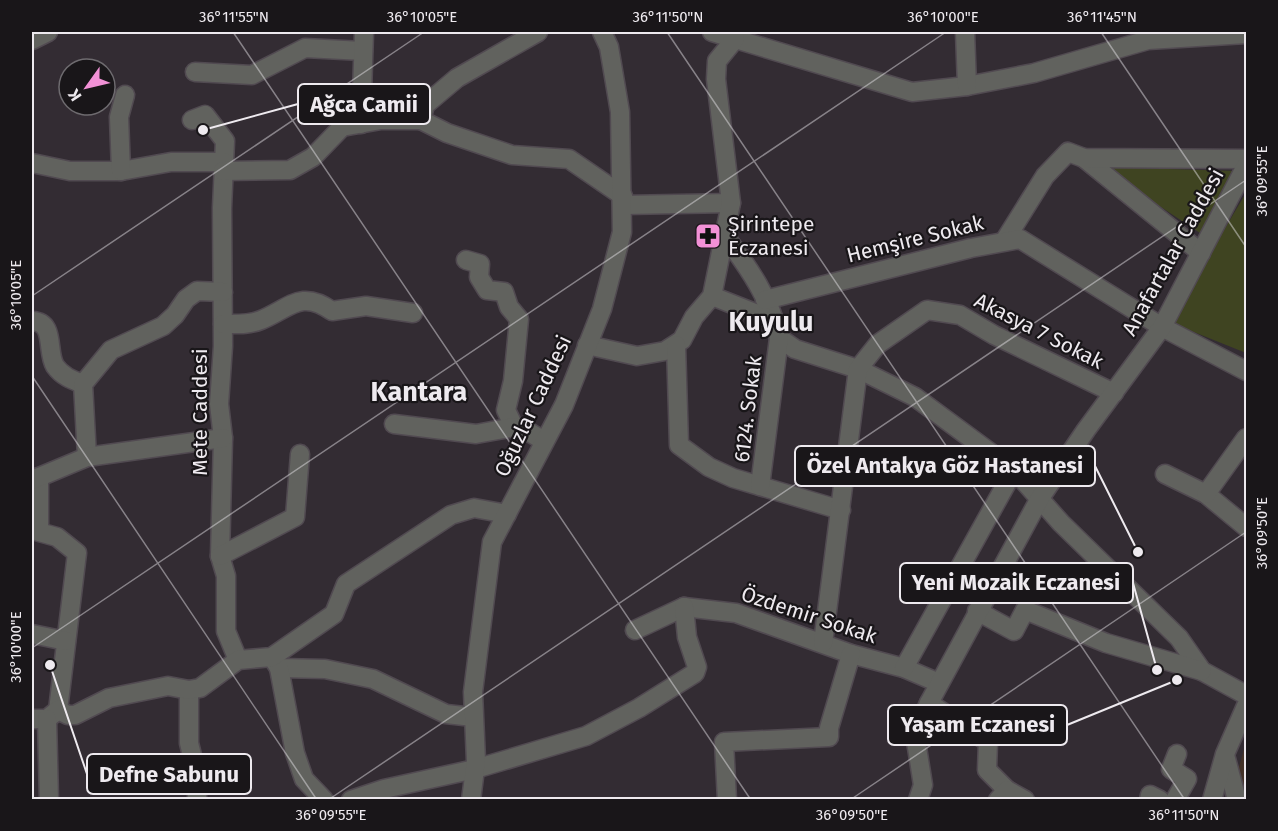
<svg xmlns="http://www.w3.org/2000/svg" width="1278" height="831" font-family="'Fira Sans',sans-serif">
<style>
.education{fill:#433228}
.green{fill:#3f4421}
.lines{fill:none;stroke-linecap:round;stroke-linejoin:round}
.street-casing{stroke:#514a51;stroke-width:21}
.street{stroke:#61625e;stroke-width:18}
.ticks{fill:none;stroke:#eeeaef;stroke-width:1.5;stroke-opacity:0.45}
.labels{text-anchor:middle;dominant-baseline:central;stroke-width:4.5;stroke-linejoin:round;paint-order:stroke}
.poi-label{font-size:21px;fill:#eeeaef;stroke:#191619;text-anchor:start}
.street-label{font-size:21px;fill:#eeeaef;stroke:#191619}
.district-label{font-size:27px;font-weight:bold;fill:#eeeaef;stroke:#191619}
.leader{fill:none;stroke:#eeeaef;stroke-width:2}
.callout-dot{fill:#eeeaef;stroke:#191619;stroke-width:2}
.callout{fill:#191619;stroke:#eeeaef;stroke-width:2}
.callout-label{font-size:22px;text-anchor:middle;font-weight:bold;fill:#eeeaef}
.neatline{fill:none;stroke:#eeeaef;stroke-width:2}
.ticks-label{font-size:15px;text-anchor:middle;fill:#eeeaef}
</style>
<rect width="100%" height="100%" fill="#332c33"/>
<path class="education" d="M1246,741V799H1245L1238,771Z"/>
<g class="green">
<path d="M1101,167L1237,171L1203,235Z"/>
<path d="M1246,193V353L1169,322Z"/>
</g>
<g class="lines">
<g class="street-casing">
<g id="street">
<path d="M712,32L912,92L967,86L1034,73L1148,40L1246,34"/>
<path d="M965,32L967,86"/>
<path d="M32,40L48,32"/>
<path d="M195,72L252,75L305,48L363,51"/>
<path d="M192,120L205,115L225,141L222,208L223,346L219,404L223,438L220,556L226,576V631L238,660"/>
<path d="M421,120L447,133L512,155L569,159L623,196"/>
<path d="M361,124L364,32"/>
<path d="M1084,158L1201,253"/>
<path d="M32,163L70,171H121L171,162H224"/>
<path d="M121,171L119,117L125,95"/>
<path d="M223,171L290,170L313,157L342,127L381,120H421L425,105L457,78L538,32"/>
<path d="M624,205L731,203"/>
<path d="M725,236C748,267 771,299 779,338L795,349L858,369L915,397L1014,470L1061,523L1179,638L1202,671L1246,695"/>
<path d="M1005,240L1045,176L1068,152L1084,158L1246,159"/>
<path d="M466,260L480,264L479,277L487,290L504,292L509,307L519,319L513,381L506,410L514,427L524,429L544,441"/>
<path d="M712,296L775,321"/>
<path d="M765,300L971,248L1020,239L1162,327L1246,371"/>
<path d="M32,321C56,322 46,351 55,366C62,376 72,380 83,384"/>
<path d="M223,324C236,324 249,325 261,320C290,308 301,289 332,311L366,306L413,313"/>
<path d="M587,345L637,356L665,351L682,340L694,317L712,296L731,203L716,79L717,61L735,39"/>
<path d="M676,345L679,445L709,467L733,478L841,510"/>
<path d="M394,424L476,434L514,427"/>
<path d="M87,457L83,384L111,350L163,326L175,315L186,299L197,291L223,292"/>
<path d="M1165,474L1206,494L1246,527"/>
<path d="M39,477V532L57,537L77,553L58,710"/>
<path d="M32,480L87,457L223,438"/>
<path d="M760,486L779,338"/>
<path d="M1206,494L1246,438"/>
<path d="M220,556L295,517L300,454"/>
<path d="M684,607L736,613L851,654L904,668L939,683"/>
<path d="M977,611L1014,631L1025,610L1106,643L1202,671"/>
<path d="M635,630L684,607"/>
<path d="M32,634L66,641"/>
<path d="M823,643L858,369L878,344L927,310L960,315L994,335L1114,393"/>
<path d="M272,657L279,668L325,669L373,679L446,714L473,717"/>
<path d="M279,668L295,753L304,779L324,800"/>
<path d="M904,668L1014,470"/>
<path d="M189,690V743L197,776V800"/>
<path d="M929,703L988,742L987,770L1007,790"/>
<path d="M32,719H47L58,710L68,715H75L109,698L168,686L189,690L200,688L238,660L272,657L334,614L346,584L451,515L474,508L507,514"/>
<path d="M47,719L49,800"/>
<path d="M1225,755L1237,800"/>
<path d="M351,800L384,789L475,769L586,736L639,708L695,673L697,667L687,637L684,607"/>
<path d="M471,800L476,761L473,692L492,542L564,405L602,309L622,232L620,112L609,47L602,32"/>
<path d="M727,800L724,742L829,737V728L851,654"/>
<path d="M918,800L923,785L915,735L929,703L1040,498L1086,430L1162,327L1246,166"/>
<path d="M998,800L1007,790L1025,800"/>
<path d="M1149,800L1150,795L1160,800"/>
<path d="M1175,800L1187,779L1171,769L1177,754"/>
<path d="M1212,800L1225,754L1246,706"/>
</g>
</g>
<use href="#street" class="street"/>
</g>
<path class="ticks" d="M233,32L751,800M667,32L1185,800M1101,32L1246,247M32,296L424,32M32,376L317,800M32,648L946,32M328,800L1246,180M850,800L1246,532"/>
<defs>
<g id="pharmacy-square" transform="scale(1.35)"><rect x="-9" y="-9" width="18" height="18" rx="4" fill="#f291d6" stroke="#191619"/><path d="M-2-6h4v4h4v4h-4v4h-4v-4h-4v-4h4Z" fill="#111"/></g>
</defs>
<g fill-rule="evenodd">
<use href="#pharmacy-square" x="708" y="236"/>
</g>
<g class="labels">
<g class="poi-label">
<text x="728" y="224">Şirintepe<tspan x="728" dy="24">Eczanesi</tspan></text>
</g>
<g class="street-label">
<text transform="translate(915 239) rotate(-14)">Hemşire Sokak</text>
<text transform="translate(1173 252) rotate(-61)">Anafartalar Caddesi</text>
<text transform="translate(1039 331) rotate(27)">Akasya 7 Sokak</text>
<text transform="translate(533 406) rotate(-65)">Oğuzlar Caddesi</text>
<text transform="translate(748 409) rotate(-83)">6124. Sokak</text>
<text transform="translate(200 412) rotate(-90)">Mete Caddesi</text>
<text transform="translate(809 615) rotate(18)">Özdemir Sokak</text>
</g>
<g class="district-label">
<text x="771" y="322">Kuyulu</text>
<text x="419" y="392">Kantara</text>
</g>
</g>
<path class="leader" d="M203 130L298 104M1138 552L1095 466M1157 670L1133 583M1177 680L1067 725M50 665L87 774"/>
<g class="callout-dot">
<circle cx="203" cy="130" r="6"/>
<circle cx="1138" cy="552" r="6"/>
<circle cx="1157" cy="670" r="6"/>
<circle cx="1177" cy="680" r="6"/>
<circle cx="50" cy="665" r="6"/>
</g>
<g class="callout">
<rect x="298" y="84" width="132" height="40" rx="6"/>
<rect x="795" y="446" width="300" height="40" rx="6"/>
<rect x="900" y="563" width="233" height="40" rx="6"/>
<rect x="888" y="705" width="179" height="40" rx="6"/>
<rect x="87" y="754" width="164" height="40" rx="6"/>
</g>
<g class="callout-label">
<text x="364" y="112">Ağca Camii</text>
<text x="945" y="473">Özel Antakya Göz Hastanesi</text>
<text x="1016" y="590">Yeni Mozaik Eczanesi</text>
<text x="978" y="732">Yaşam Eczanesi</text>
<text x="169" y="782">Defne Sabunu</text>
</g>
<rect width="1278" height="831" fill="none" stroke="#191619" stroke-width="66"/>
<g transform="translate(87 87) rotate(236)"><circle r="28" fill="#191619" stroke="#6e6b6f" stroke-width="1.5"/>
<path d="M0-4.5L10 22L0 15L-10 22Z" fill="#f291d6"/>
<text y="-9" font-size="16" font-weight="bold" text-anchor="middle" fill="#eeeaef">K</text>
</g>
<rect x="33" y="33" width="1212" height="765" class="neatline"/>
<g class="ticks-label">
<text x="234" y="22">36°11'55"N</text>
<text x="422" y="22">36°10'05"E</text>
<text x="668" y="22">36°11'50"N</text>
<text x="943" y="22">36°10'00"E</text>
<text x="1102" y="22">36°11'45"N</text>
<text transform="translate(1262 181) rotate(-90)" y="5">36°09'55"E</text>
<text transform="translate(16 295) rotate(-90)" y="5">36°10'05"E</text>
<text transform="translate(1262 533) rotate(-90)" y="5">36°09'50"E</text>
<text transform="translate(16 647) rotate(-90)" y="5">36°10'00"E</text>
<text x="331" y="820">36°09'55"E</text>
<text x="852" y="820">36°09'50"E</text>
<text x="1184" y="820">36°11'50"N</text>
</g>
</svg>
